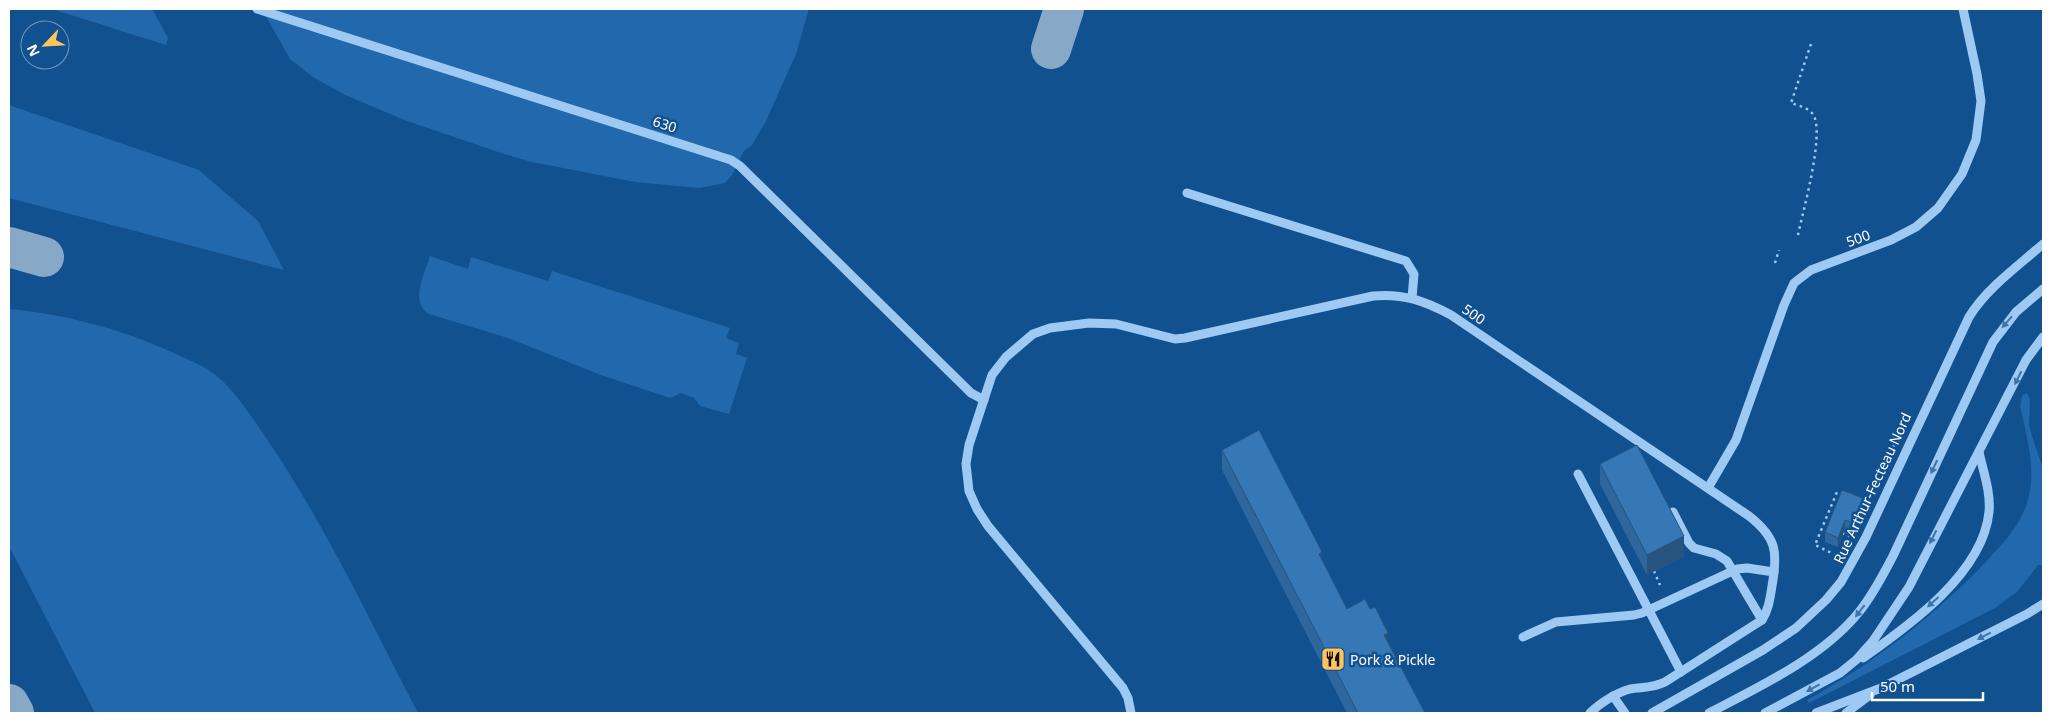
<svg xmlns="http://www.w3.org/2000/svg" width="2052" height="722" font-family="'Noto Sans',sans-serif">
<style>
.green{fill:#2169ac}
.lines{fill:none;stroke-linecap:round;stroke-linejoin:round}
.taxiway{stroke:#88a8c7;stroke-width:40}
.path{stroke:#9dc9f2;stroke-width:2.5;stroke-dasharray:2.5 4;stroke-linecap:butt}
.minor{stroke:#9dc9f2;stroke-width:9}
.wall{fill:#2e679d}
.shaded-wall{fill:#26547f}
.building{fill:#3678b6;stroke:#26547f}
.oneway{fill:#3c75ad}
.labels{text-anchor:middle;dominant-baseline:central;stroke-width:5;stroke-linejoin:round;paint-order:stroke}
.street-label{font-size:14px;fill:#fff;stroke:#12518f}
.poi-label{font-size:14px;fill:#fff;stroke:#12518f;text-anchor:start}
</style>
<rect width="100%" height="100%" fill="#12518f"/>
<g class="green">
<path d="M52,9H152L168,38L166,45Z"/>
<path d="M262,9H809L796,54L766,121L752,145L744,151L732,175L725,183L699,188L635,182L532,162L501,153L407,121L345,95L313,77L290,59Z"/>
<path d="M9,105L199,170L258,221L284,270L9,198Z"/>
<path d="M430,256L468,269L471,257L548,281L552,271L730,328L726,338L739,343L736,354L747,358L729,414L700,406L694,398L681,393L670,398L601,375L508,338L429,314C409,302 425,273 430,256Z"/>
<path d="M9,309C66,314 124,330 176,354C189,360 202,365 213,373C234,389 251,416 266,438C325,524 370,621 418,713H95L9,546Z"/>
<path d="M2026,393L2029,396L2030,401L2029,425L2032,436L2043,469L2042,565H2038L2017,592L1995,608L1809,703L1807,700C1872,664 1929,620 1981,567C1998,548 2017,531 2026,506C2038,473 2027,439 2020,406L2022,396Z"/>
</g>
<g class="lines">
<g class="taxiway">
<path d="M1051,49L1064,9"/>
<path d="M9,247L44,257"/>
<path d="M9,704L14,713"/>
</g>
<g class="path">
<path d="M1798,235C1803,211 1824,137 1814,116C1810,108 1799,106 1791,103L1812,41"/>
<path d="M1775,263L1779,250"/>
<path d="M1885,465L1895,443L1898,445"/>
<path d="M1842,533L1853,537"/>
<path d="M1842,558L1815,545L1837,492L1843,494"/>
<path d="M1654,571L1660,585"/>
</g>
<g class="minor">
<path d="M257,9L731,160L740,166L971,393L984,400"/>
<path d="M1187,193L1406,261L1414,274L1412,298"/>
<path d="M1578,474L1681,672"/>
<path d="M1708,488L1736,440L1784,305L1794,283L1811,270L1891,240L1916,227L1938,208L1962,174L1976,140L1981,101L1977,74L1963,9"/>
<path d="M1673,512L1689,543L1694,548L1716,554L1727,561L1762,620"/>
<path d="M1523,637L1556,622L1634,615L1642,613L1737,569L1747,568L1774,572"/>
<path d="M1863,658C1910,625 1983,573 1989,512C1991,492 1983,471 1979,452"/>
<path d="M1613,696L1625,713"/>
<path d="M1131,713L1128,698L1123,688L988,526L977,509L969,491L966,464L969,445L992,375L1006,357L1033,334L1050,328L1089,323L1116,324L1175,339L1185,338L1373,296C1403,293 1425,301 1451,315L1749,516C1777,538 1778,552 1772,586C1770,598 1769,609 1762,620L1665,682C1653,688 1643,687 1630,689C1616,693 1600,703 1590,713"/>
<path d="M1652,713L1763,650L1796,628L1826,600L1841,582L1866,537L1969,317C1988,287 2017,267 2043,244"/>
<path d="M1709,713C1759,687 1823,657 1859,612C1873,595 1883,575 1893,556L1993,342L2016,312L2043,289"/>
<path d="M1765,713L1840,673L1856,660L1873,641L1909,587L2026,360L2043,337"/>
<path d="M1816,713L1881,688L2027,614L2043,604"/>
<path d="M1846,713L1870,695"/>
</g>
</g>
<g class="wall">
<path d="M1222,450L1322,562L1347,609L1388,644L1425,713H1347L1222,470Z"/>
<path d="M1600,464L1684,556L1647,575L1600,484Z"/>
<path d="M1863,507L1853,532L1845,529L1838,547L1825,542V532Z"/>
</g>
<g class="shaded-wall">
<path d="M1863,498V507L1853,532V523Z"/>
<path d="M1845,520V529L1838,547V538Z"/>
<path d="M1684,536V556L1647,575V555Z"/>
<path d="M1322,552V572L1319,554Z"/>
<path d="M1388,633V653L1384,635Z"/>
</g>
<g class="building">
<path d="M1259,430L1322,552L1319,554L1347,609L1365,599L1370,609L1375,607L1388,633L1384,635L1425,713H1358L1222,450Z"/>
<path d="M1637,445L1684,536L1647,555L1600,464Z"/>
<path d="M1842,490L1863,498L1853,523L1845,520L1838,538L1825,532Z"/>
</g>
<defs><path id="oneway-solid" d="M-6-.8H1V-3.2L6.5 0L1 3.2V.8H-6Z" transform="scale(1.25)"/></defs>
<g class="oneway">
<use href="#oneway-solid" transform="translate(2007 322) rotate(131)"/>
<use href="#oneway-solid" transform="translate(2018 378) rotate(116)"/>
<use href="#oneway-solid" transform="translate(1934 467) rotate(115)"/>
<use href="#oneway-solid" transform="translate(1933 537) rotate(117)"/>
<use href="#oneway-solid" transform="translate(1933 602) rotate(138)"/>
<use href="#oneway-solid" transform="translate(1860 611) rotate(128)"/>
<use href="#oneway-solid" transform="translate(1984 636) rotate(153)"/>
<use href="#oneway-solid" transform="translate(1813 688) rotate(151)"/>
</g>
<defs>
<g id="restaurant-square" transform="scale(1.25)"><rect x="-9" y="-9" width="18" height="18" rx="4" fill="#ffc55d" stroke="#12518f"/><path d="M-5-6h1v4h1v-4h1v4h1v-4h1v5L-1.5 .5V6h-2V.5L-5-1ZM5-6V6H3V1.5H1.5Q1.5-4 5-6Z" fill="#111"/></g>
</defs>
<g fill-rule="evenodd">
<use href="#restaurant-square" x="1333" y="659"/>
</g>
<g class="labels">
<g class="street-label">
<text transform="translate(665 124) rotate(18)">630</text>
<text transform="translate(1858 238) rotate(-20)">500</text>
<text transform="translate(1474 314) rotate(34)">500</text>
<text transform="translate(1872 488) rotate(-65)">Rue Arthur-Fecteau Nord</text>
</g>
<g class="poi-label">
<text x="1350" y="659">Pork &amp; Pickle</text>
</g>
</g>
<rect width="2052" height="722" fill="none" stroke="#ffffff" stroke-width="20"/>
<g transform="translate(45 45) rotate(245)"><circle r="24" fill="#12518f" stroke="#7197bc"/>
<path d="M0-4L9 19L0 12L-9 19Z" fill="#ffc55d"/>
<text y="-8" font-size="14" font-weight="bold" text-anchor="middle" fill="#ffffff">N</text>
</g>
<path d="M1872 692v8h111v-8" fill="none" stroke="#ffffff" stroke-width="2.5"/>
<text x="1880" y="692" font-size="15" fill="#ffffff" stroke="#12518f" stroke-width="4" paint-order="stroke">50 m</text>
</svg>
